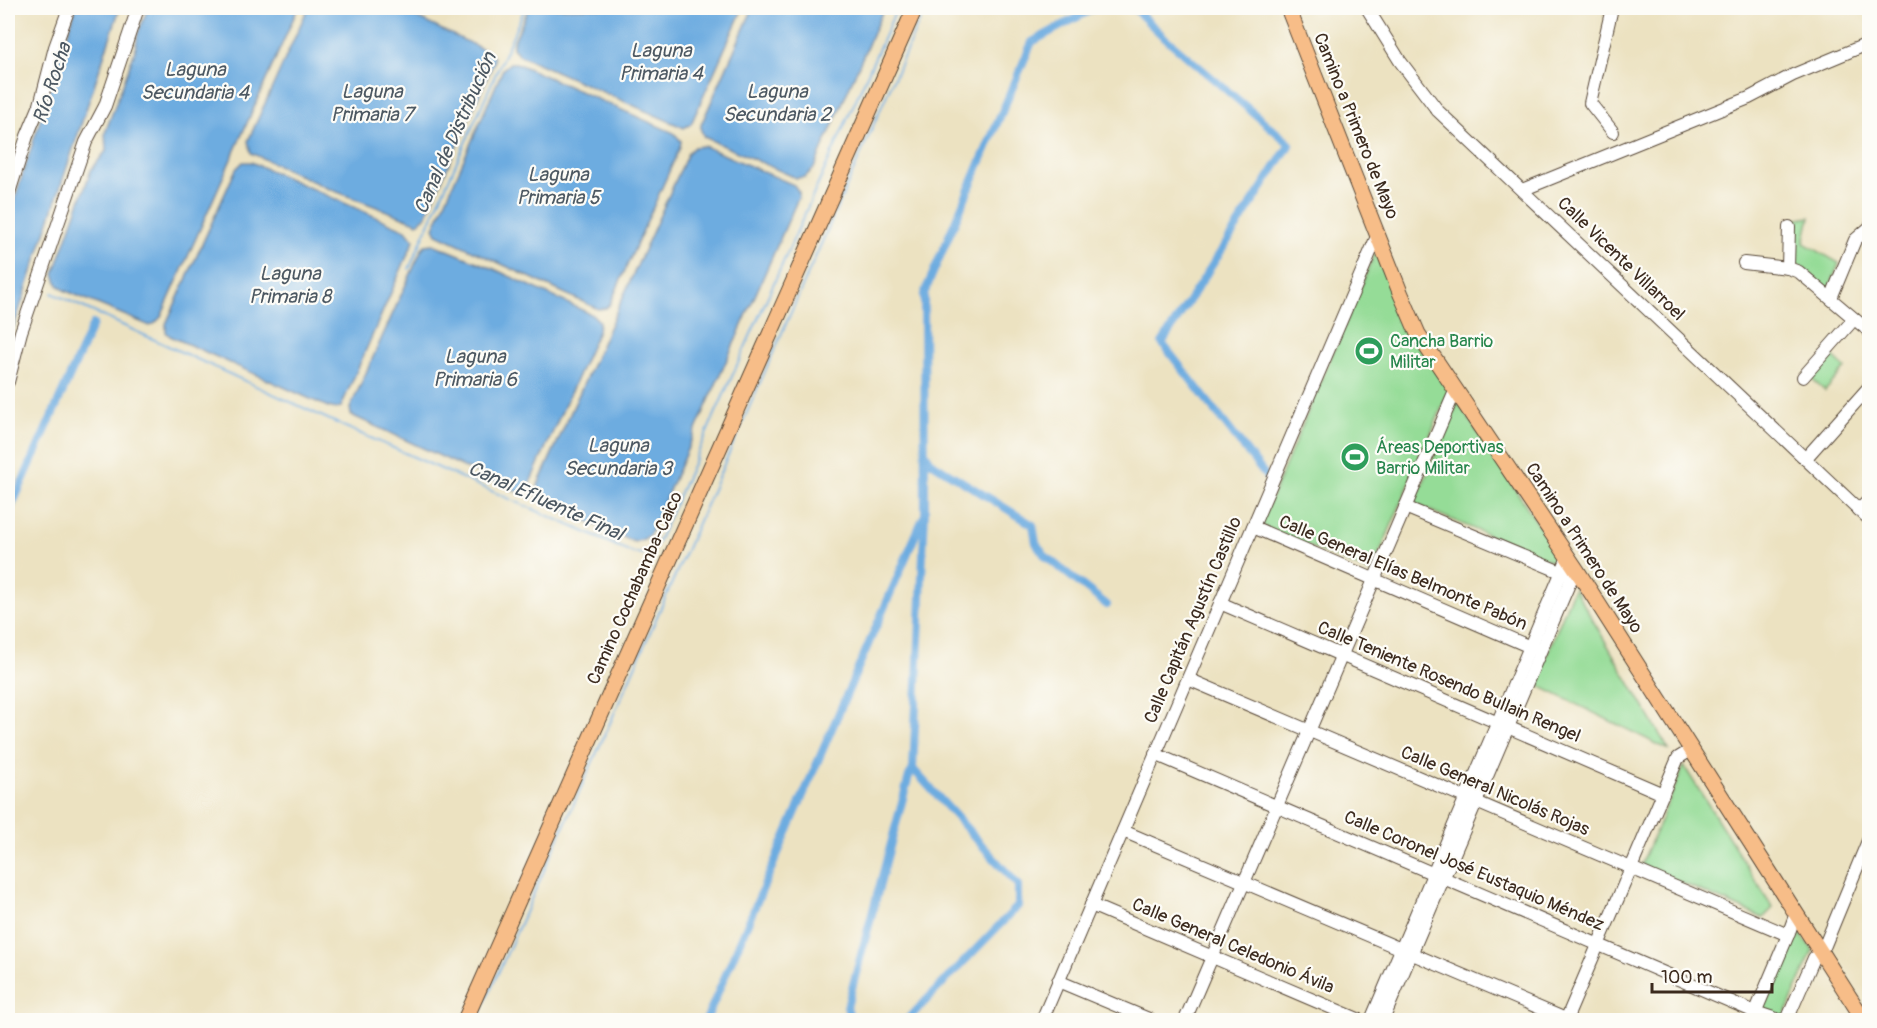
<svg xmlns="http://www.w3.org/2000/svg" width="1877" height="1028" font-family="Pangolin,sans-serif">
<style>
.green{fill:#95dc97;stroke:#68835a;stroke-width:1.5}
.water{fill:#6dace0;stroke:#546b7f;stroke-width:1.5}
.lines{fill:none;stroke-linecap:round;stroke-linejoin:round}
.stream{stroke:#6dace0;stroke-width:2}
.canal{stroke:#6dace0;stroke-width:8}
.minor-casing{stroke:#564636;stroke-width:14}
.major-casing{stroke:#564636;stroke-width:17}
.minor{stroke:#fff;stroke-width:12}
.major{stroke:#f7bd88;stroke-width:15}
.labels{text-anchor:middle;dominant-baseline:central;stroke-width:4.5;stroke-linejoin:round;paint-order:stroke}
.street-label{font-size:18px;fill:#3b2a1e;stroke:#fdfcf7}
.leisure-label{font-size:18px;fill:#27864d;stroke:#fdfcf7;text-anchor:start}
.water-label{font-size:20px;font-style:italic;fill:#4c5862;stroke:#fdfcf7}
</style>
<rect width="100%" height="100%" fill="#fdfcf7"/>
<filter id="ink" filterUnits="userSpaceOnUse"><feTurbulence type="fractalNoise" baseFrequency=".0167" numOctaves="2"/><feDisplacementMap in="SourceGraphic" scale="12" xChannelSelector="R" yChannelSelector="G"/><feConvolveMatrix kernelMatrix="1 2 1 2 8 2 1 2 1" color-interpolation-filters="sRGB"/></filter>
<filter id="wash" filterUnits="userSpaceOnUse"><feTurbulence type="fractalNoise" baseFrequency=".008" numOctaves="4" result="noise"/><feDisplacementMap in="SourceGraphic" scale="24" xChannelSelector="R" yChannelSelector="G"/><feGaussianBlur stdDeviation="1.35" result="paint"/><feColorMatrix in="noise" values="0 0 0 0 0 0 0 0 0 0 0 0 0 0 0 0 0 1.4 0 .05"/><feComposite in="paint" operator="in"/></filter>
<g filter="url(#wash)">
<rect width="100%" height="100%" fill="#ece2c1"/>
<g class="green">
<path d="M1810,217L1804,243L1839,263L1829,290L1804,269L1793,262L1794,220Z"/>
<path d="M1376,251L1406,329L1450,389L1371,573L1260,525Z"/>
<path d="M1829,353L1845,368L1825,391L1809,377Z"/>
<path d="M1458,402L1561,559L1558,564L1414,504Z"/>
<path d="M1574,588L1669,750L1535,684Z"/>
<path d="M1684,766L1773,908L1763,918L1641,865Z"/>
<path d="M1797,930L1813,950L1783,1020H1758Z"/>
</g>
<g class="water">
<path d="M76,8H120L8,344V220Z"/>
<path d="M148,8H298L161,317L154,324L150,326L64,290L58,285L54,274L91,170L106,151L105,133L135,51L138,33Z"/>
<path d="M308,8H396L489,52L494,58V62L426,216L418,223L327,188L251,153L248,141Z"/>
<path d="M529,8H743L691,124L684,128L519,55L513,48V43Z"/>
<path d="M753,8H884L814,168L805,177L796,178L704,137L701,130V125Z"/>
<path d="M510,63H516L674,133L681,141L680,147L610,304L606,308L598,309L437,234L434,228L503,69Z"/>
<path d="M704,146L794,185L799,192V196L650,534L644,539L634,542L542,501L538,497V485L688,153L694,147Z"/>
<path d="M243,162H251L406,230L414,240L341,407L336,409L328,407L170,336L166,332V324L236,169Z"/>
<path d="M433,244L494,269L593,315L599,321L598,331L528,487L522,492H518L351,415L350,408L422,249L425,245Z"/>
</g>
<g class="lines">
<g class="stream">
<path d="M409,269L525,8"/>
<path d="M52,293L341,425L633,553L643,554L657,544L897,8"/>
<path d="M477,1020L618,705L925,8"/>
</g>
<g class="canal">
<path d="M1134,8L1164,37L1290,144L1162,343L1266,476"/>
<path d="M925,453L931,462L942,469L1033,525L1036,543L1045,556L1107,605"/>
<path d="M8,514L93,324"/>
<path d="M706,1020L923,518"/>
<path d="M851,1020L847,1007L909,776L913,769L925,512L924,294L1032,42L1094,8"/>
<path d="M907,1020L1018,906V885L913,769"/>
</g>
</g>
</g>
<g filter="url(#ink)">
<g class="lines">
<g class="minor-casing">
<g id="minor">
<path d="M1367,8L1400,61L1438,111L1870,520"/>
<path d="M1612,8L1590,103L1613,132"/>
<path d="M1522,190L1749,98L1793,75L1870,43"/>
<path d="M8,196L27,136L40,105L55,47L69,8"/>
<path d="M1744,263L1788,268L1799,272L1870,332"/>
<path d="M1788,268L1789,227"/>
<path d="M1831,298L1855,240L1870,227"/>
<path d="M1803,377L1854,319"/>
<path d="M8,382L21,332L86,142L105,106L138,8"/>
<path d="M1805,459L1870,386"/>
<path d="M1405,507L1568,575"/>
<path d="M1859,510L1870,499"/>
<path d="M1253,527L1535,649"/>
<path d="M1220,603L1663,794"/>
<path d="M1188,679L1788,935"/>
<path d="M1155,754L1755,1012L1779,1020"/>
<path d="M1123,831L1568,1020"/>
<path d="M1091,905L1360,1020"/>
<path d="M1058,981L1151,1020"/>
<path d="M1042,1020L1378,234"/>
<path d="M1185,1020L1456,389"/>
<path d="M1371,1020L1568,557"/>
<path d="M1383,1020L1572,577L1578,572"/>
<path d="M1566,1020L1678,758L1691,750"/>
<path d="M1752,1020L1788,935L1796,913"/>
<path d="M1787,1020L1814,958L1825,945L1870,836"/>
</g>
</g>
<g class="major-casing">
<g id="major">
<path d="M1288,8L1400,292L1418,334L1578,572L1864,1020"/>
<path d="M465,1020L915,8"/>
</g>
</g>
<use href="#minor" class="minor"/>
<use href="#major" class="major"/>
</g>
</g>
<defs>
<g id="stadium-disc" transform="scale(1.5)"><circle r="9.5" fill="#2e9e5b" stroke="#fdfcf7"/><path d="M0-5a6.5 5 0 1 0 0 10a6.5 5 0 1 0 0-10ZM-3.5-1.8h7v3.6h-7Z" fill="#fff"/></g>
</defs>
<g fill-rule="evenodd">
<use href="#stadium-disc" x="1369" y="351"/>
<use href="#stadium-disc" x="1355" y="457"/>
</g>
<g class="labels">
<g class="street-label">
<text transform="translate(1356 126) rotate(68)">Camino a Primero de Mayo</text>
<text transform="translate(1621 259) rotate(44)">Calle Vicente Villarroel</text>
<text transform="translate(1584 548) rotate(57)">Camino a Primero de Mayo</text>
<text transform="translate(1403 573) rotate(23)">Calle General Elías Belmonte Pabón</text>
<text transform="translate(635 588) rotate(-66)">Camino Cochabamba-Caico</text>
<text transform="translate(1193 620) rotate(-67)">Calle Capitán Agustín Castillo</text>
<text transform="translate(1449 682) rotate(23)">Calle Teniente Rosendo Bullain Rengel</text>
<text transform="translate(1495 791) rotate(23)">Calle General Nicolás Rojas</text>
<text transform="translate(1474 871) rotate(23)">Calle Coronel José Eustaquio Méndez</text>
<text transform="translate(1233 946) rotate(23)">Calle General Celedonio Ávila</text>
</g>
<g class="leisure-label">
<text x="1390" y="341">Cancha Barrio<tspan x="1390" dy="21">Militar</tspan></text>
<text x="1376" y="447">Áreas Deportivas<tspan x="1376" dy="21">Barrio Militar</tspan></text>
</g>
<g class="water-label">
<text x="661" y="50">Laguna<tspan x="661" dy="23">Primaria 4</tspan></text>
<text x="195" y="69">Laguna<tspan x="195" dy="23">Secundaria 4</tspan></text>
<text transform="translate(52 83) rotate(-72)">Río Rocha</text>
<text x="372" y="91">Laguna<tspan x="372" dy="23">Primaria 7</tspan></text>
<text x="777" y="91">Laguna<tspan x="777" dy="23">Secundaria 2</tspan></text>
<text transform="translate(455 133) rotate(-66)">Canal de Distribución</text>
<text x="558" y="174">Laguna<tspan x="558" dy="23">Primaria 5</tspan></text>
<text x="290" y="273">Laguna<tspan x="290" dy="23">Primaria 8</tspan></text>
<text x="475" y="356">Laguna<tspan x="475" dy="23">Primaria 6</tspan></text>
<text x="618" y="445">Laguna<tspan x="618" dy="23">Secundaria 3</tspan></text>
<text transform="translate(546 501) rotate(24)">Canal Efluente Final</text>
</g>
</g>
<rect width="1877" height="1028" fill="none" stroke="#fdfcf7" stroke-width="30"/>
<path d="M1652 983v9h120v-9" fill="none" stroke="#3b2a1e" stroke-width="3"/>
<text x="1661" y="983" font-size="18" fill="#3b2a1e" stroke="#fdfcf7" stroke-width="4.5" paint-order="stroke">100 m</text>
</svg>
